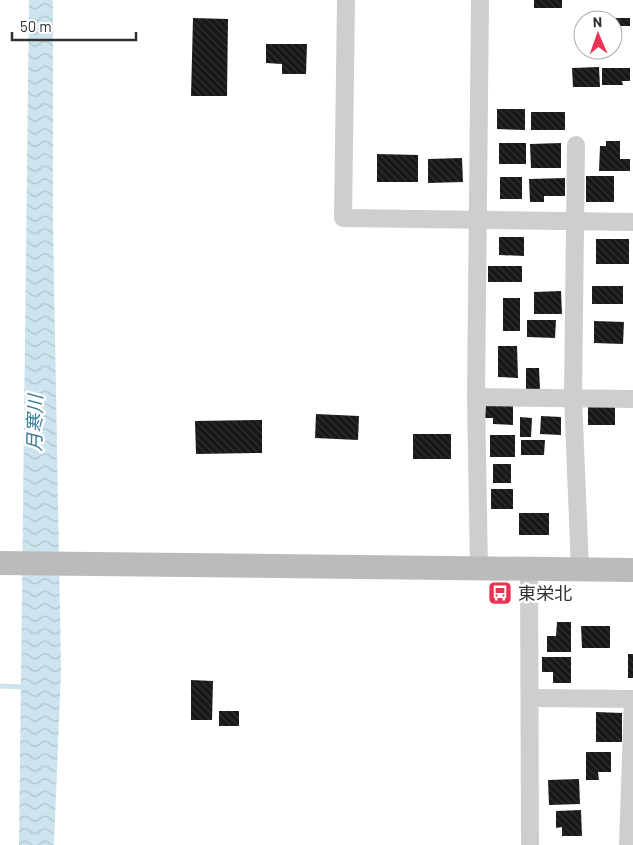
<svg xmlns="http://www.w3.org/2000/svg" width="633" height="845" font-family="Barlow,'Noto Sans JP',sans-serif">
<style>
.water{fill:url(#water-waves)}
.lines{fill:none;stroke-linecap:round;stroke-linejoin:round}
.stream{stroke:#cce4ee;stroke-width:5}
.building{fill:url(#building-back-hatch)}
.street{stroke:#cecece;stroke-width:18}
.secondary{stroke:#bbb;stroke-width:24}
.labels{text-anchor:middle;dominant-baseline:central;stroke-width:5;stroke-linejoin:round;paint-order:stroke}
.poi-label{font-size:18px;fill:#313131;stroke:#fff;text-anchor:start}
.water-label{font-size:19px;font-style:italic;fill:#3c7d97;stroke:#fff}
</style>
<defs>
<pattern id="water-waves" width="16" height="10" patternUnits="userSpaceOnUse" patternTransform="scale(1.25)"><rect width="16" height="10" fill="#cce4ee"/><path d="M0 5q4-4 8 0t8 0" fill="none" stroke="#b0c4cd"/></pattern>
<pattern id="building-back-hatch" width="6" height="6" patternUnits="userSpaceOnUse" patternTransform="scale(1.25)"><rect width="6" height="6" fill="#181818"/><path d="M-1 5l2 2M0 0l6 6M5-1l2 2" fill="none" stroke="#313131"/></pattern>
</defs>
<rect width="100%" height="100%" fill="#fff"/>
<path class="water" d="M29,0H53V224L61,670L54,845H19Z"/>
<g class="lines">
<path class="stream" d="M0,686L27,687"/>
</g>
<g class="building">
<rect x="534" y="0" width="28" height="8"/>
<path d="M193,18L228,19L227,96H191Z"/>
<rect x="616" y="18" width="14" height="8"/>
<path d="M266,44H307L306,74H282V64L266,63Z"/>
<path d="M599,67L600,87H573L572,68Z"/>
<path d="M602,68H630V81H622L623,85H602Z"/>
<path d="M497,109H525V130L497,129Z"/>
<rect x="531" y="112" width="34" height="18"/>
<path d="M606,141H620V159H630V171H599L600,146H606Z"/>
<rect x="499" y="143" width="27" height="21"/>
<path d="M561,143V168H531L530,144Z"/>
<path d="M377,154L418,155V182H377Z"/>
<path d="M462,158L463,182L428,183V159Z"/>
<rect x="586" y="176" width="28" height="26"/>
<rect x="500" y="177" width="22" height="22"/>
<path d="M565,178V196H544V202H530L529,179Z"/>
<path d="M499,237H524V256L499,255Z"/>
<rect x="596" y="239" width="33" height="25"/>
<rect x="488" y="266" width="34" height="16"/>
<rect x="592" y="286" width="31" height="18"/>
<path d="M561,291L562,314H534V292Z"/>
<rect x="503" y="298" width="17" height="33"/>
<path d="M527,320H556L555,338L527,337Z"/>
<path d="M594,321L624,322L623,344L594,343Z"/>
<path d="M498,346H517L518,378L498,377Z"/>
<path d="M526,368H539L540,389H526Z"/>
<path d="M486,403L513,404V425L493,424V418H485Z"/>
<rect x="588" y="405" width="27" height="20"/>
<path d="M316,414L359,416L358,440L315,438Z"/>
<path d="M541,416L561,417V435L540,434Z"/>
<path d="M520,417L532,418L531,437H520Z"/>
<path d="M262,420V453L196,454L195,421Z"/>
<rect x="413" y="434" width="38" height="25"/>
<rect x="490" y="435" width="25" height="22"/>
<path d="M521,440H545L544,455H521Z"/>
<rect x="493" y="464" width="18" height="19"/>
<rect x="491" y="489" width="22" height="20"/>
<rect x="519" y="513" width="30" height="22"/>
<path d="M557,622H571V652H547V636H556Z"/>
<path d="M581,626H610V648H582Z"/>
<rect x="628" y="654" width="5" height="24"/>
<path d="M542,657H571V683H553V672H542Z"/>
<path d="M191,680L213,681L212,720H191Z"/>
<rect x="219" y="711" width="20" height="15"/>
<path d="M596,712L622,713V742H596Z"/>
<path d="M586,752H611V772H598L599,780H586Z"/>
<path d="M579,779L580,804L549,805L548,780Z"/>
<path d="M581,810L582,836H562V827L556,828V811Z"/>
</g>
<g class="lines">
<g class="street">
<path d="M346,0L343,218L633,222"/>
<path d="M576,145L573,397L580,569"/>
<path d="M476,397L633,399"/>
<path d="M479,569L476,397L480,0"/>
<path d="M529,569L530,845"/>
<path d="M531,698L633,699"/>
<path d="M628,845L633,699"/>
</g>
<path class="secondary" d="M0,563L633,570"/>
</g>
<defs>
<g id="bus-square" transform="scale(1.25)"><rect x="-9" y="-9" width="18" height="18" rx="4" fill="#ea3252" stroke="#fff"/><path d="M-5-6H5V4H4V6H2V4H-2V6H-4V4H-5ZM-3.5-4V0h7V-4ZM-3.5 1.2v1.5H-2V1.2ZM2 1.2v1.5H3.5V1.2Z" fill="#fff"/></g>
</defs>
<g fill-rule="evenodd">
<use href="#bus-square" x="500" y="593"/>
</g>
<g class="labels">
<g class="poi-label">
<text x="518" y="593">東栄北</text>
</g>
<g class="water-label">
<text transform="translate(34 423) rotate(-89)">月寒川</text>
</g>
</g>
<g transform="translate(598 35) rotate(358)"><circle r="24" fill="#ffffff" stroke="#adadad"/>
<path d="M0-4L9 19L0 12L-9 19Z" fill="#ea3252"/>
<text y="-8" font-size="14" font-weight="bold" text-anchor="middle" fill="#313131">N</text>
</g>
<path d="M12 32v8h124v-8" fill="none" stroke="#313131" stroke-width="2.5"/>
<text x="20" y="32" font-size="15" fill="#313131" stroke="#ffffff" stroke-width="4" paint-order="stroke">50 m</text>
</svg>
